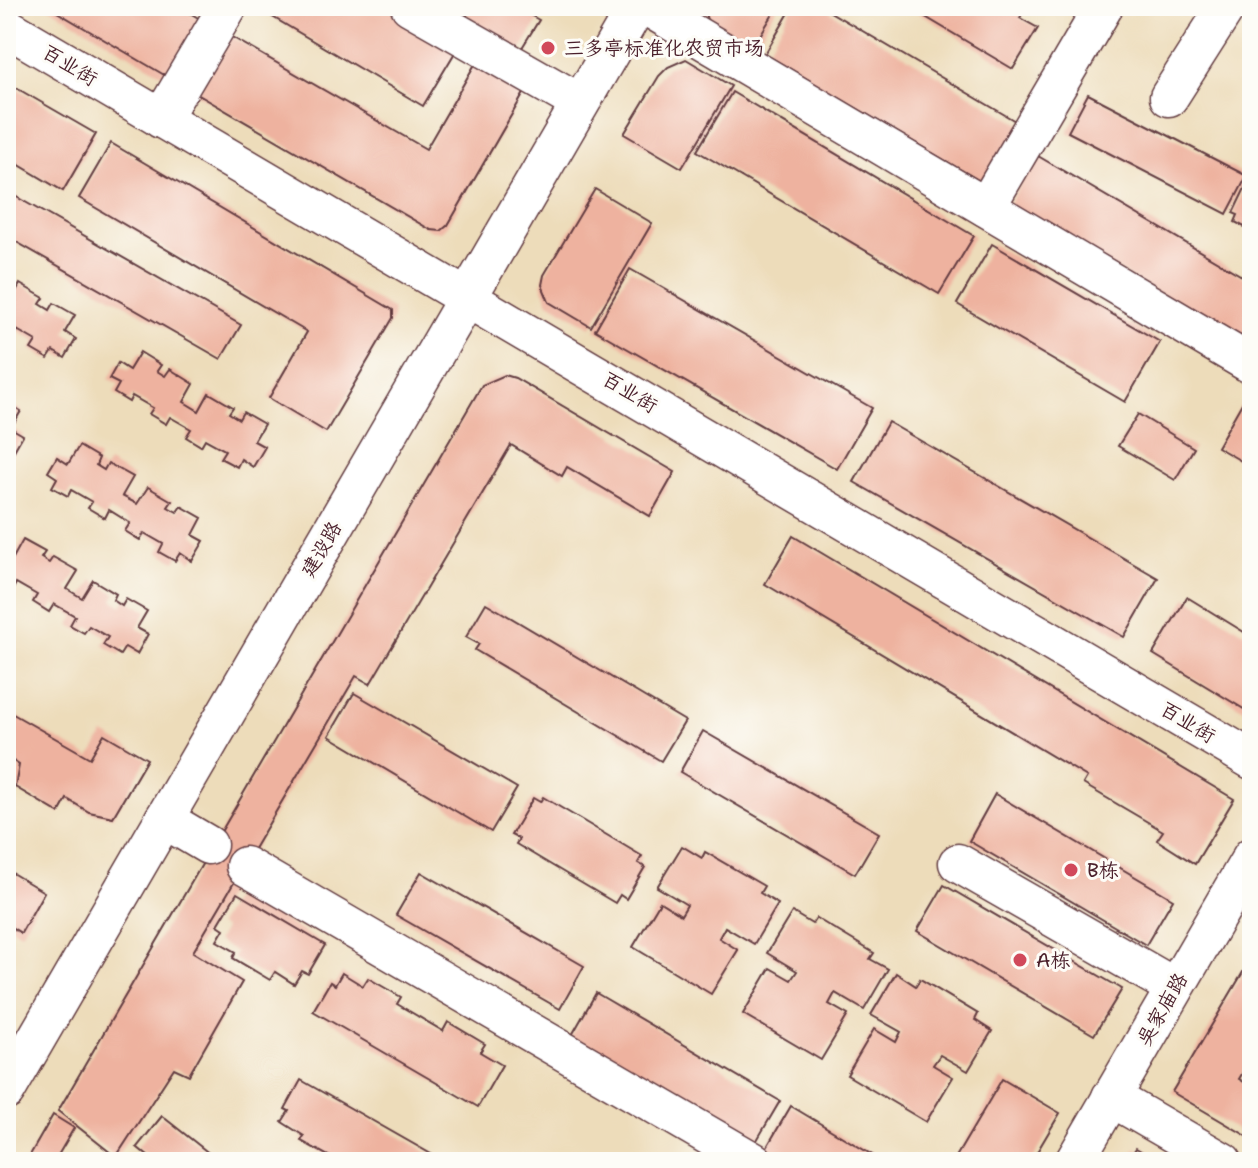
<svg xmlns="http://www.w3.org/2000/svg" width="1258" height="1168" font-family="'Shantell Sans','LXGW WenKai TC',sans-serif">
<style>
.building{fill:#eeb29f}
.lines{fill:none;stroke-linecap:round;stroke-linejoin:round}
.minor-casing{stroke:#623b40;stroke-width:41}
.minor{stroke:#fff;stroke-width:38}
.poi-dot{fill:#d1495b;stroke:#fdfcf7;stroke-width:3}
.labels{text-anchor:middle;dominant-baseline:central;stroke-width:6;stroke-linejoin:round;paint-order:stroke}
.poi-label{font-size:20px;fill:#4a1f2b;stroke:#fdfcf7;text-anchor:start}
.street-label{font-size:20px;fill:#4a1f2b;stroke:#fdfcf7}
</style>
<rect width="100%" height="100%" fill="#fdfcf7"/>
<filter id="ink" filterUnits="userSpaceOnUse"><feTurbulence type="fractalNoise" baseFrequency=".0125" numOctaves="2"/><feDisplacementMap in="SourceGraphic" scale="16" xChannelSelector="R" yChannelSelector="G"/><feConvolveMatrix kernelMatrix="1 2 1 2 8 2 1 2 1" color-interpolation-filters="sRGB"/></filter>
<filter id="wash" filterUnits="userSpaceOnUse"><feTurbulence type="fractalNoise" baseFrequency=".006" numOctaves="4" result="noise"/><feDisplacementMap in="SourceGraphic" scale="32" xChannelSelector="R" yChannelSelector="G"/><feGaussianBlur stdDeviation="1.8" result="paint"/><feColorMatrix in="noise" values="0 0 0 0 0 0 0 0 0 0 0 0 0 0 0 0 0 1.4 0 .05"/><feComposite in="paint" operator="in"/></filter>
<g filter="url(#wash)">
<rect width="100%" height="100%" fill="#eddcba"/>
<g id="blocks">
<g class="building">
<path d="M47,6H178L200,19L166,76Z"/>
<path d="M254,6H383L457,49L423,106Z"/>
<path d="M472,6H514L539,20L520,51L465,18Z"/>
<path d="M703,6H778L753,47L707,20Z"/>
<path d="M793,6H820L1022,125L987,185L765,54Z"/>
<path d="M907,6H1005L1003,8L1009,12L1012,8L1022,14L1020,18L1038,28L1013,69Z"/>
<path d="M230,36L426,149L478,59L527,88L448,225L441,231L431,230L197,94Z"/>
<path d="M686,59L731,86L682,168L624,134L659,76L668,67Z"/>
<path d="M6,82L96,134L63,191L6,157Z"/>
<path d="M732,92L974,236L939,294L697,151Z"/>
<path d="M1088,94L1247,176L1227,214L1068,132Z"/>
<path d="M111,143L393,310V318L326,432L269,398L307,332L79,198Z"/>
<path d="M1038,156L1252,282V349L1008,205Z"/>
<path d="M1247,184L1252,186V231L1235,222L1238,215L1233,213Z"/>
<path d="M595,189L652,223L591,327L549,302L542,285L544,275Z"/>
<path d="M6,191L241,325L221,359L6,236Z"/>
<path d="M992,244L1160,342L1125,402L957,304Z"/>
<path d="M630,269L872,408L837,469L595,330Z"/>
<path d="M20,284L44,298L40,304L50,310L54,303L75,315L65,332L76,339L65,358L53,351L48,359L31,349L36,341L17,330L12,338L6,334V300L10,302Z"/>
<path d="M140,352L161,365L157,371L165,376L170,369L194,384L184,402L199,411L209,393L233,407L229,413L239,419L243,412L264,424L254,441L265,447L253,467L241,459L237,467L220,458L225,450L205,439L201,446L186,437L191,429L170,417L166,424L149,414L153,408L132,396L129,402L114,393L119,384L109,379L118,363L129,370Z"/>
<path d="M505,375L515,378L675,472L650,516L567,467L562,476L511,445L370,684L356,676L193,952L242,982L189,1075L174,1068L116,1157L58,1111L482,385Z"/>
<path d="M1250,389L1252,458L1248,465L1217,447Z"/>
<path d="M6,402L21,411L11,428L23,435L12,454L6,450Z"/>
<path d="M1138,414L1194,448L1175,480L1118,446Z"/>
<path d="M888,422L1158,578L1124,637L854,482Z"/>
<path d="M79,446L99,458L96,465L104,470L108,463L133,477L122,496L137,504L148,487L172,501L168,507L177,512L181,506L202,518L193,535L204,541L192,561L180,553L175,561L159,552L163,544L144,533L140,540L125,531L130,523L109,510L105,518L88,508L92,502L71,490L68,496L52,487L57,478L48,472L57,457L68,464Z"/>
<path d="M793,536L1234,799L1195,864L1157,840L1163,831L1083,784L1087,777L765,584Z"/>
<path d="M23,540L45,552L41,558L49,563L53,557L78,571L67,589L82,598L93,580L116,594L113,600L122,606L126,599L147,611L137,628L148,634L137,654L125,647L120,655L103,645L108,637L89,626L84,633L70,625L75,616L54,604L49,612L33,602L37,595L16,583L13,589L6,585V553L13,558Z"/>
<path d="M1187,597L1252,637V714L1153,654Z"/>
<path d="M486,603L685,721L661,761L475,650L479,644L466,637Z"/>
<path d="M354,693L517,788L491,832L329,736Z"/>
<path d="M6,710L90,758L104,734L147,759L113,817L89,812L67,799L59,813L15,787L19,765L6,756Z"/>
<path d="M703,731L879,833L855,874L680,772Z"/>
<path d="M995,794L1173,899L1146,945L969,841Z"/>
<path d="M543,797L642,856L638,863L645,867L626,899L620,895L615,903L516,844L519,839L511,835L533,798L540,802Z"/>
<path d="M682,846L702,858L705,852L764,886L760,893L778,904L754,944L725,927L719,938L738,950L711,994L633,947L660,902L681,915L687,905L657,887Z"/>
<path d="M421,872L584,966L560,1009L396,915Z"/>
<path d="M12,873L44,892L21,933L6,924V883Z"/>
<path d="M944,885L1122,989L1094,1035L917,931Z"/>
<path d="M237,893L325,945L308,974L302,971L294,984L275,972L270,980L233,958L236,952L217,941L224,929L218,925Z"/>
<path d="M792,912L812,924L816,918L874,953L870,959L888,969L864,1010L835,993L829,1004L848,1015L821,1060L743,1014L770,968L791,980L797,971L767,953Z"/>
<path d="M1252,957V1057L1239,1079L1252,1087V1139L1172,1092Z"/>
<path d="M342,973L363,986L368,978L401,997L397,1004L443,1031L448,1022L485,1044L480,1052L502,1065L478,1107L313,1011L330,982L335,985Z"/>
<path d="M896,973L916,986L920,979L978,1014L975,1020L992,1031L968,1071L940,1055L933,1065L953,1077L926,1122L847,1075L874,1029L896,1042L901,1032L871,1015Z"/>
<path d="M596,993L780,1101L750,1152L567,1044Z"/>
<path d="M1002,1079L1060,1113L1031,1162H953Z"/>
<path d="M301,1080L445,1162H339L301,1141L304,1136L282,1122L289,1111L285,1109Z"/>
<path d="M791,1106L884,1162H769L761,1157Z"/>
<path d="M53,1115L74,1128L54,1162H26Z"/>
<path d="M162,1116L220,1162H155L137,1147Z"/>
<path d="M1136,1148L1160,1162H1127Z"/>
</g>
</g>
</g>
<g filter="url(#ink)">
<use href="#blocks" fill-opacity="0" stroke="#623b40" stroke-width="2"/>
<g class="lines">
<g class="minor-casing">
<g id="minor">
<path d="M410,6L580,103"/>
<path d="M646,6L1252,365"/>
<path d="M6,27L1252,760"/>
<path d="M1169,97L1227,6"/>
<path d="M161,119L228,6"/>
<path d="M986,207L1104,6"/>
<path d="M164,819L208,845"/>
<path d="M958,863L1174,987"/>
<path d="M245,866L754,1162"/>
<path d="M6,1091L637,6"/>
<path d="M1111,1097L1223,1162"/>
<path d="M1074,1162L1252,856"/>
</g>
</g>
<use href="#minor" class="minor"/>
</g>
</g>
<g class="poi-dot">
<circle cx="548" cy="48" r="8"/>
<circle cx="1071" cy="870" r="8"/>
<circle cx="1020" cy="960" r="8"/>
</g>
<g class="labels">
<g class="poi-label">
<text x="564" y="48">三多亭标准化农贸市场</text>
<text x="1087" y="870">B栋</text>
<text x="1036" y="960">A栋</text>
</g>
<g class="street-label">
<text transform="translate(70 65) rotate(31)">百业街</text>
<text transform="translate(630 392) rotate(31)">百业街</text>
<text transform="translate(321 549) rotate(-60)">建设路</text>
<text transform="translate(1188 722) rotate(31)">百业街</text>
<text transform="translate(1162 1009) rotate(-60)">吴家庙路</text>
</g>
</g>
<rect width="1258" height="1168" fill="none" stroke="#fdfcf7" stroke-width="32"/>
</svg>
